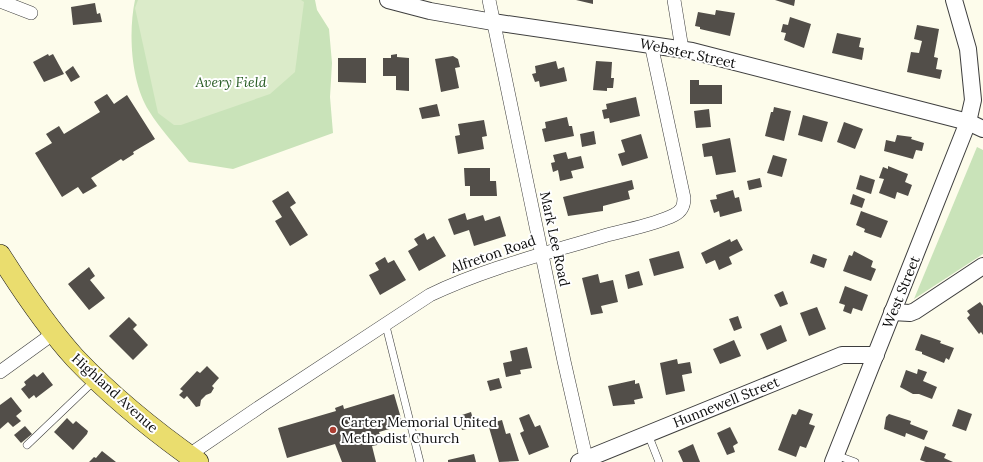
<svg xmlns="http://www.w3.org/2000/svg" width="983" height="462" font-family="Lora,serif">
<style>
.green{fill:#c9e3b9}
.pitch{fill:#dbebc9}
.building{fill:#524e49}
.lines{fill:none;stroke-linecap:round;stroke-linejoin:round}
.service-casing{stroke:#3e3e3e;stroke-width:8}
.minor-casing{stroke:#3e3e3e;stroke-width:14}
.tertiary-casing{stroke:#3e3e3e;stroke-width:18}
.primary-casing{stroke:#1c1c1c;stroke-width:22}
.service{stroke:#fff;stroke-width:7}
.minor{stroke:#fff;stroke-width:13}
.tertiary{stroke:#fff;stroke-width:16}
.primary{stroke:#eadd6e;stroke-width:21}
.poi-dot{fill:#ac3e32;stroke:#fff;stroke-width:1.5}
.labels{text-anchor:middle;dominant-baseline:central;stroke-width:4;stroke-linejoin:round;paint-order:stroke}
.street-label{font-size:14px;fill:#0b0b0b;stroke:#fff}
.park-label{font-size:14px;font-style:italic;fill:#275b23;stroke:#fff}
.poi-label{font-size:14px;fill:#0b0b0b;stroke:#fff;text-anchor:start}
</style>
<rect width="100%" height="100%" fill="#fdfceb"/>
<g class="green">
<path d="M135,0H315L317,10L329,29L332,63L330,97L333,133L233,169L189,162C176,146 160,129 149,111C131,83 128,33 135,0Z"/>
<path d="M977,147L983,150V254L914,299Z"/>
</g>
<path class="pitch" d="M138,0H301L304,2L295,72L270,94L181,125H174L158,113L135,8Z"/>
<g class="building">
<path d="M576,0H593V4Z"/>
<path d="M775,0H795L794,6Z"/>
<path d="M95,3L97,14L100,13L102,22L73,25L71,7Z"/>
<path d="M716,10L735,13L730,36L700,29V27L695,26L698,12L715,15Z"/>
<path d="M790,17L811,24L804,48L784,40L786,33L781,32L783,24L788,25Z"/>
<path d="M917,25L939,29L934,57L938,58L936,69L942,70L940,79L907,72L911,52L919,53L922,41L914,39Z"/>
<path d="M837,33L861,38L859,47L864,48L862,60L832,53Z"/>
<path d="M48,54L49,56L53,54L64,74L44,82L33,62Z"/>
<path d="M397,54V57L409,58V91L396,90V76H383V58H391V55Z"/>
<path d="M453,56L458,59L460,67L455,68L459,88L441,92L435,59Z"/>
<path d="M338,58H366V83L338,82Z"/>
<path d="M556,61L558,69L564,67L567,81L540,87L539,81L535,82L532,74L536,73L535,66Z"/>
<path d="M596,61L612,62L611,78H614L613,88H607V91L593,90Z"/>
<path d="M73,66L80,77L71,82L65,72Z"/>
<path d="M690,80H699V85H722V104H690Z"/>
<path d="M107,94L114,104L127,95L155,139L133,152L134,154L123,161L121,159L91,178L97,186L83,194L78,187L62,197L35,153L52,143L46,134L59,126L64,134L100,112L94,102Z"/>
<path d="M636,97L640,116L610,123L609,118L604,119L602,110L607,109L606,104Z"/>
<path d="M437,104L440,116L422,119L419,108Z"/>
<path d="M774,107L791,111L784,141L765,136L771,112H773Z"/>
<path d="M709,109L711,127L696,128L694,111Z"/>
<path d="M803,115L828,122L822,142L798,135Z"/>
<path d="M567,117L569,126H572L574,136L545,142L542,129L546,128L545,122Z"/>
<path d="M484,120L487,136L482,137L484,149L458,154L455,136L460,135L458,124Z"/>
<path d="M844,122L863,129L855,149L837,142Z"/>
<path d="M594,131L596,144L582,147L580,134Z"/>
<path d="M641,134L648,158L622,166L618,154L625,152L621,140Z"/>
<path d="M897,135L912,137L911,139L924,143L922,151L916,150L913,159L884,151L886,140L895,142Z"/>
<path d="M730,138L736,172L716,175L712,156L704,157L702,144Z"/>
<path d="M566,152L568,159L581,156L584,168L571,171L573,178L560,181L558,170L553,172L551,163L555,162L553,155Z"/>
<path d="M773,155L787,159L782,177L767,173Z"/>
<path d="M888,166L908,174L905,182L912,185L908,196L897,192L895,199L879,193L884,179L879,178L883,167L888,169Z"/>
<path d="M464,168H490V181H496L497,196H470V186H465Z"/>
<path d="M860,175L875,180L871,194L856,189Z"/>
<path d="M760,178L762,187L749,190L747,181Z"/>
<path d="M632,180L634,189L628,191L630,199L603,206V211L568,216L563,197Z"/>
<path d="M733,190L735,198L739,197L742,211L720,217L719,211L714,213L710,200L717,199L716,195Z"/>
<path d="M288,191L296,203L290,207L308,235L290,246L275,221L282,217L272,201Z"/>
<path d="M853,194L865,199L862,208L850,204Z"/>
<path d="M861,211L888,221L881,238L864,232L865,229L856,225Z"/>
<path d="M465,213L467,220L483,215L485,221L500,216L506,236L474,246L469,230L454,235L448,219Z"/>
<path d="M424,233L427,240L434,236L446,256L419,271L408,251L418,245L414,239Z"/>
<path d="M730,239L731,242L737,239L743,250L729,257L732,264L719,270L715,260L706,264L701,253Z"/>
<path d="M679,251L684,268L654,276L649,259Z"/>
<path d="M854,251L873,261L871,267L876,269L871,281L843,271L849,255L852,256Z"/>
<path d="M813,254L827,259L824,268L810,263Z"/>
<path d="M385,257L388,263L394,260L406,280L380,295L369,275L379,270L375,263Z"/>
<path d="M89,267L95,276L90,280L105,298L89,310L68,284Z"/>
<path d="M639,271L643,285L628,289L625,275Z"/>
<path d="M598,274L600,283L613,280L618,302L601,306L603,313L591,315L582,278Z"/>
<path d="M845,286L868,295L862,311L853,308L851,314L843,311L845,305L839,303Z"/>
<path d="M783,291L788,304L780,307L774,295Z"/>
<path d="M980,302L983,306V335L981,332L979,334L967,318L970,315L967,311Z"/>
<path d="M817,307L826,329L809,336L800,313Z"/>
<path d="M738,316L742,328L734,331L729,319Z"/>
<path d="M129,317L137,325L133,329L148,345L133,360L109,336Z"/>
<path d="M781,325L787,341L767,350L760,334Z"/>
<path d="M921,334L941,341L940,343L954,348L949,360L946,358L944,363L922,354V352L915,350Z"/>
<path d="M734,340L741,356L720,364L713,349Z"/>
<path d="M527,347L532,368L520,370L521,374L506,377L503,363L512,361L510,351Z"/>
<path d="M677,359L678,364L690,362L692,373L682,375L685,391L666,395L660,363Z"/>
<path d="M207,366L219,378L212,386L214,388L211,393L206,395L201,400L200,406L196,407L187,396L184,399L179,395L183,391L180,389L197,371L200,373Z"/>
<path d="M918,369L927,372L923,381L937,387L932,399L919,394H913L900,387L906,370L917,374Z"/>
<path d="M43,372L53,385L36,398L34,395L29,399L21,389L26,385L24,382L34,374L37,377Z"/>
<path d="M499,378L502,388L490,391L487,381Z"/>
<path d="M635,380V384L639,383L643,398L634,400L635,404L613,406L608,386Z"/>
<path d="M394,394L403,425L379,432L381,438L377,445L372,446L376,462H342L335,444L287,458L278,428L336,411L335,408L343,405L344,409Z"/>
<path d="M11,397L22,411L16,416L21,421L13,427L8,422L0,429V405Z"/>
<path d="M799,409L813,414L809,424L815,426L806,448L800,446L796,457L778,450L792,414L796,415Z"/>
<path d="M958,409L972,414L966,431L952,426Z"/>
<path d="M471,412L475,427L462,430L459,416Z"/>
<path d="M529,414L535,427L540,425L549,447L529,455L520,433L524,431L519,418Z"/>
<path d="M889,414L911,421L910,424L928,431L924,440L906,433L905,437L884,429L886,417Z"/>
<path d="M67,418L73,424L76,421L88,431L87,434L73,450L54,432Z"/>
<path d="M502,420L506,434L510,433L519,461L499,462L488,424Z"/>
<path d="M25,426L32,434L21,443L14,435Z"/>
<path d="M730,427L738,443L733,446L735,452L727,455L717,433Z"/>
<path d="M693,444L700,462H683L678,451Z"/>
<path d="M925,446L946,454L944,458L953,462H926L920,460Z"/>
<path d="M102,451L116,462H89L94,457L96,458Z"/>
<path d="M474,454L476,462H448V460Z"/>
</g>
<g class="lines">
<g class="service-casing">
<g id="service">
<path d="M386,326L420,462"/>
<path d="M648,434L659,462"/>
<path d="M27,445L95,380"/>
<path d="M836,455L855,462"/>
</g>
</g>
<g class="minor-casing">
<g id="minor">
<path d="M489,0L564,361L587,462"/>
<path d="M674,0L682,49"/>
<path d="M0,1L31,13"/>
<path d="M0,372L54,333"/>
<path d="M189,455L261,406L430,295C486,268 548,253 607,235C629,229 654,225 674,215C682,211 684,206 684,198L651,44"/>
</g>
</g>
<g class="tertiary-casing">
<g id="tertiary">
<path d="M388,0L430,11L493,22L692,51L968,122L983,129"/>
<path d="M892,312L910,313L915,311L983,266"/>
<path d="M579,462L842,355H876"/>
<path d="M833,462L968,122L973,100L968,49L954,0"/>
</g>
</g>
<g class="primary-casing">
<path id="primary" d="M0,255C22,290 47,327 75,358C112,397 154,431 198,462"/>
</g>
<use href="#service" class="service"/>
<use href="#minor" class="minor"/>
<use href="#tertiary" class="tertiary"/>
<use href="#primary" class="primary"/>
</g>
<circle class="poi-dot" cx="333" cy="430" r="4"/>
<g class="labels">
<g class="street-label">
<text transform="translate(688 53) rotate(12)">Webster Street</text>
<text transform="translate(555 239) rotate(78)">Mark Lee Road</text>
<text transform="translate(493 254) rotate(-19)">Alfreton Road</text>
<text transform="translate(901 292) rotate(-68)">West Street</text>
<text transform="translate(115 393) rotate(42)">Highland Avenue</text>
<text transform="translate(726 402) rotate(-22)">Hunnewell Street</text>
</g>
<g class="park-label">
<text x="231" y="82">Avery Field</text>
</g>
<g class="poi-label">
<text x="341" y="422">Carter Memorial United<tspan x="341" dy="16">Methodist Church</tspan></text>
</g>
</g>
</svg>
